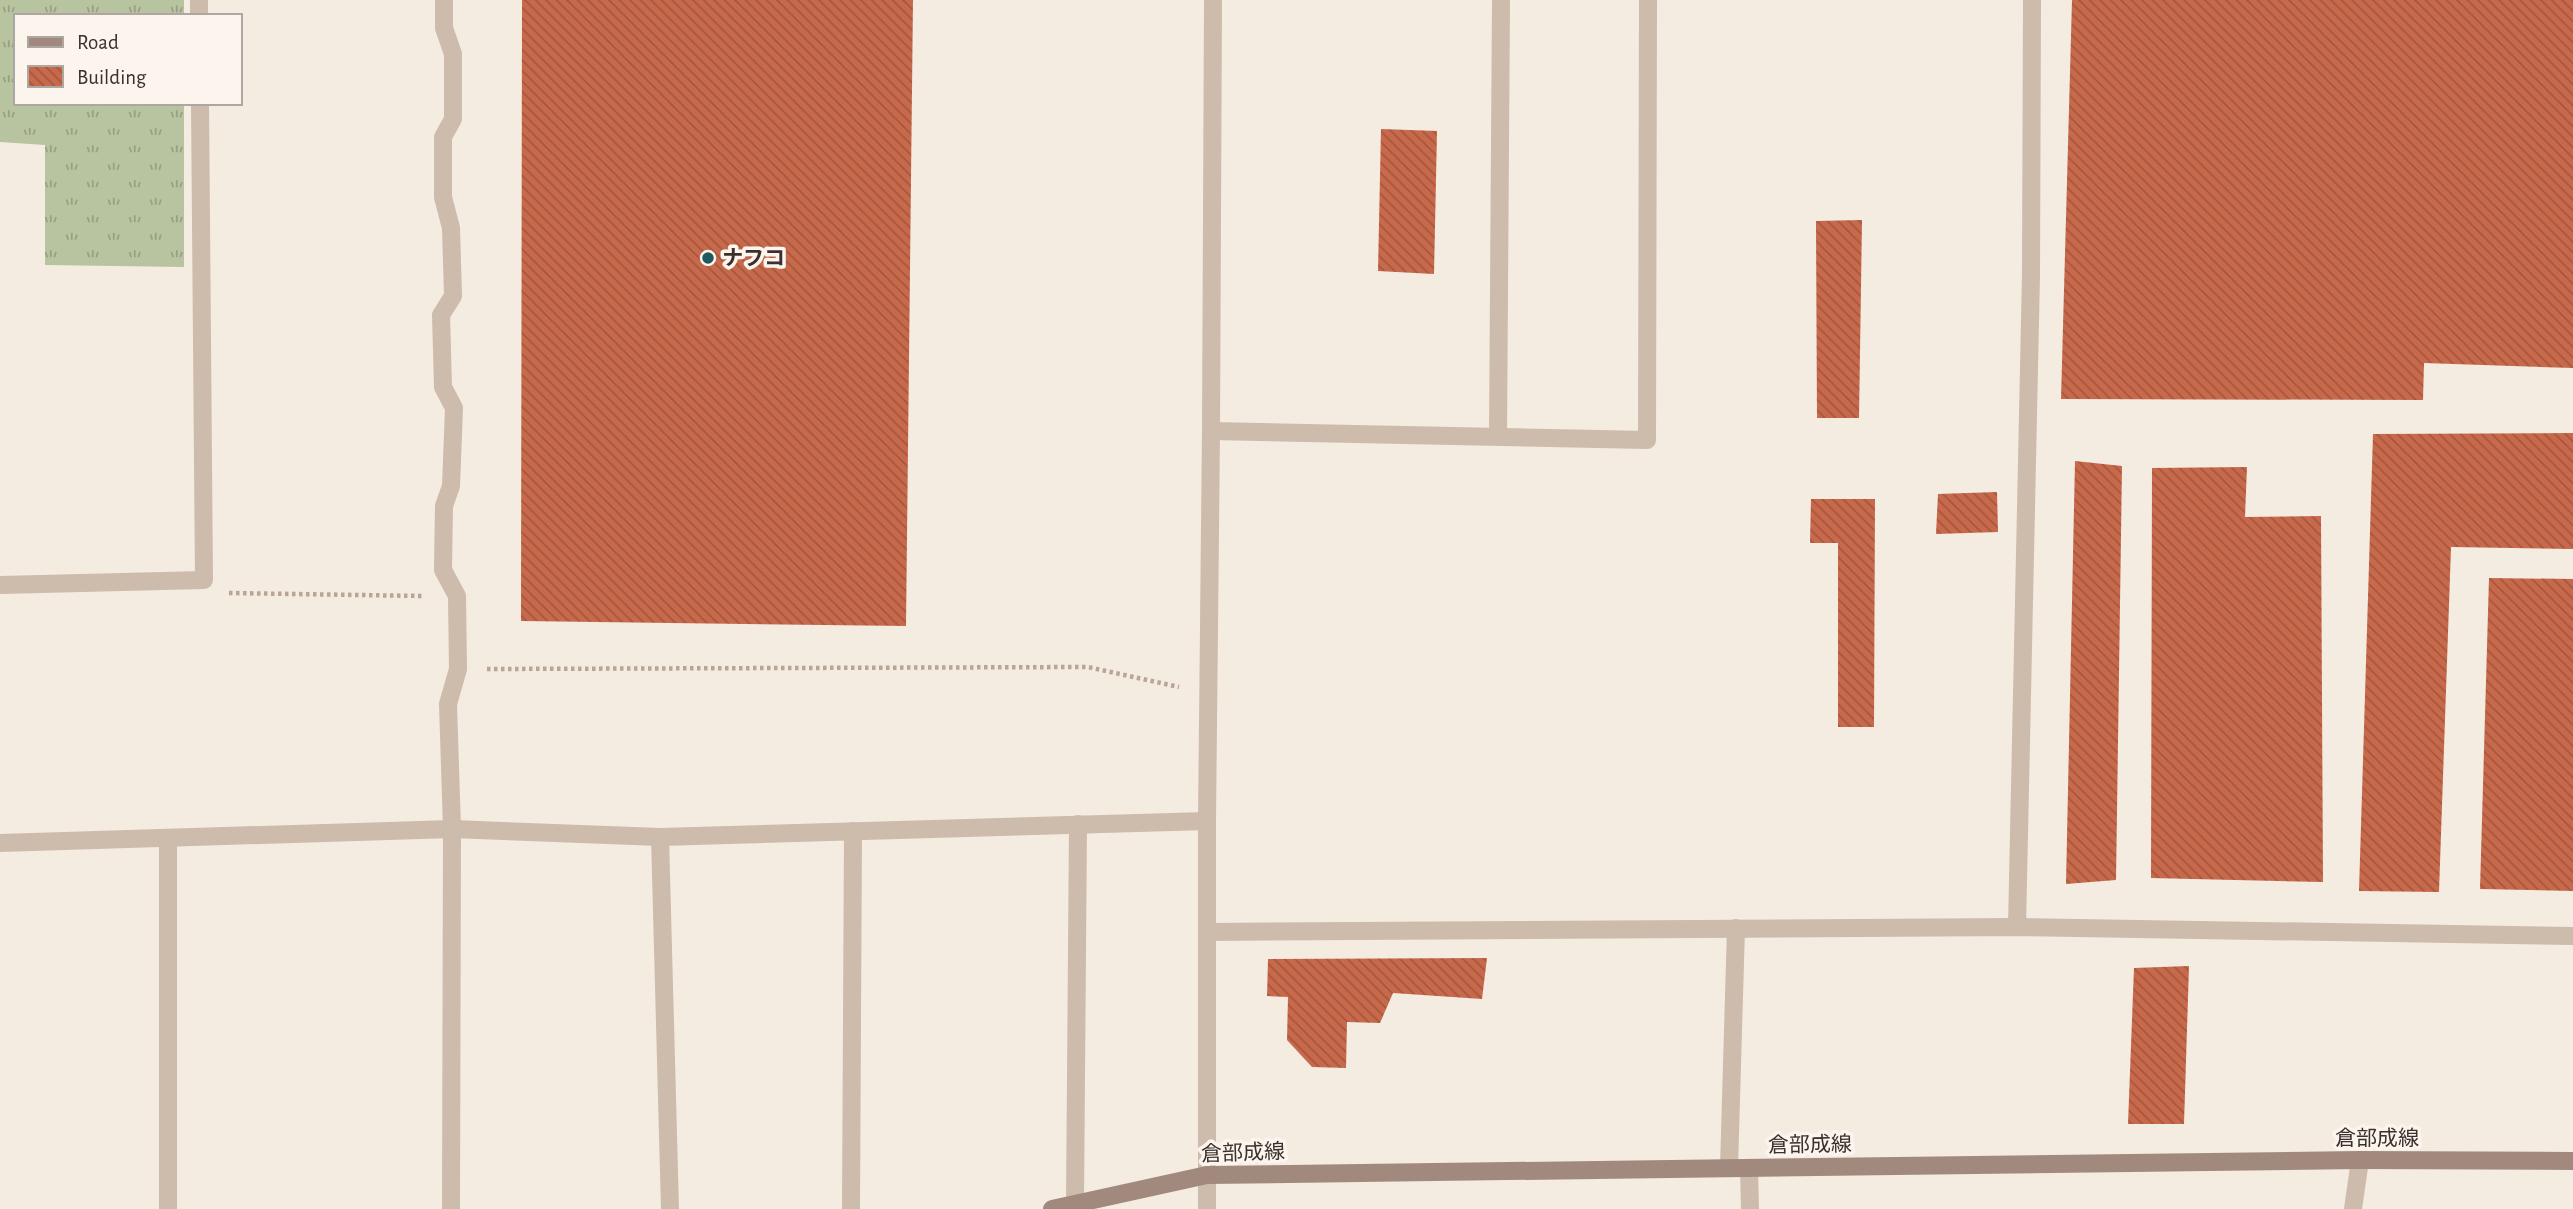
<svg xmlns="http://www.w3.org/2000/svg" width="2573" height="1209" font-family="'Alegreya Sans','Noto Sans JP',sans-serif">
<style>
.grass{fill:url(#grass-tufts)}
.building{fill:url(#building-back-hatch)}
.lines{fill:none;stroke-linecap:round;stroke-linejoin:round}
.path{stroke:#b9a596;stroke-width:4.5;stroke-dasharray:3.5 3.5;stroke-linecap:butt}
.minor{stroke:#cdbbac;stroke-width:18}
.tertiary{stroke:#cdbbac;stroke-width:18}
.secondary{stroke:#a18a7d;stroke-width:18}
.poi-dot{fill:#1f5a5e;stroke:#fbf5ee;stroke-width:2.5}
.labels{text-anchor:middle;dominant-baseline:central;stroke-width:7;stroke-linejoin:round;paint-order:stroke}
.poi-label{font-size:21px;font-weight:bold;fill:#3b302b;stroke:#fbf5ee;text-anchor:start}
.street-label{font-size:21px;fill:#3b302b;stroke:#fbf5ee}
</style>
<defs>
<pattern id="grass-tufts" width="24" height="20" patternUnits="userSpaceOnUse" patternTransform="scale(1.75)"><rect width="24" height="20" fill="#b8c4a0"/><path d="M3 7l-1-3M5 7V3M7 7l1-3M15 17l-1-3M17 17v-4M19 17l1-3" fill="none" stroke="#97a083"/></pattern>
<pattern id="building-back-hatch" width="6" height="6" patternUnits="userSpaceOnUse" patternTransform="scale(1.75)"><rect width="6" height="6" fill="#c8694b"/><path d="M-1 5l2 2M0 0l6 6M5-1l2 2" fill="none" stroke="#a4573f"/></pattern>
</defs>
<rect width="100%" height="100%" fill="#f4ebe1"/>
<path class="grass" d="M0,0H184V16H16V103H184V267L45,265V145L0,142Z"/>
<g class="building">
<path d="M522,0H913L906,626L521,621Z"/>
<path d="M2072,0H2573V368L2424,363L2423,400L2061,399Z"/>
<path d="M1381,129L1437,131L1434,274L1378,271Z"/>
<path d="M1862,220L1859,418H1817L1816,221Z"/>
<path d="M2573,433V549L2451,547L2439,892L2359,891L2373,434Z"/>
<path d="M2075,461L2122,466L2116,880L2066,884Z"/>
<path d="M2247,467L2245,517L2321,516L2323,882L2151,878L2152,468Z"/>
<path d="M1997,492L1998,532L1936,534L1938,494Z"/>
<path d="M1811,499H1875L1874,727H1838V543H1810Z"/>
<path d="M2489,578L2573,579V891L2480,889Z"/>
<path d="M1487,958L1482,999L1393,993L1380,1023L1347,1022L1346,1068L1312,1067L1287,1040L1288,997L1267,996L1268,959Z"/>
<path d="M2189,966L2184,1124H2128L2134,968Z"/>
</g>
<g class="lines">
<g class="path">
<path d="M229,593L423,596"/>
<path d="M487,669L1088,667L1179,687"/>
</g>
<g class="minor">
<path d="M199,0V16"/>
<path d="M1498,436L1501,0"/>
<path d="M0,585L204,580L200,103"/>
<path d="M660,837L670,1209"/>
<path d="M168,838V1209"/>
<path d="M0,843L452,829L660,837L1207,821"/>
<path d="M2017,927L2031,275L2032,0"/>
<path d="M1207,932L2017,927L2573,936"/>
<path d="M1729,1168L1736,928"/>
<path d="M1749,1168L1750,1209"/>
<path d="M1075,1204L1078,824"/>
<path d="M851,1209L853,831"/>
<path d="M2353,1209L2360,1160"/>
</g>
<g class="tertiary">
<path d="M444,0V28L453,54V119L443,137V197L451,228L453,296L441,315L443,387L454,408L451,486L444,506L443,570L457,596L458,669L448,704L452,829L451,1209"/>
<path d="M1211,431L1647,440L1648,0"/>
<path d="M1207,1209V821L1211,431L1213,0"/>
</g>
<path class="secondary" d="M1052,1209L1207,1175L2360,1160L2573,1161"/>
</g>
<circle class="poi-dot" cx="708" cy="258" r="7"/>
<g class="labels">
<g class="poi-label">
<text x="722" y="258">ナフコ</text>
</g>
<g class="street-label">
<text x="2377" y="1138">倉部成線</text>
<text transform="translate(1810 1145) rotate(-1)">倉部成線</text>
<text transform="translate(1243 1153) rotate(-2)">倉部成線</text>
</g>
</g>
<rect x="14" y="14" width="228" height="91" fill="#fbf5ee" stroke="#aea6a0" stroke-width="2"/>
<rect x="28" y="37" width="35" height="10" fill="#a18a7d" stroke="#aea6a0" stroke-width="2"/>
<text x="77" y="49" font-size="21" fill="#3b302b">Road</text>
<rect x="28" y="66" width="35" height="21" fill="url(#building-back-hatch)" stroke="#aea6a0" stroke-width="2"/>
<text x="77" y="84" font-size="21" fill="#3b302b">Building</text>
</svg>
